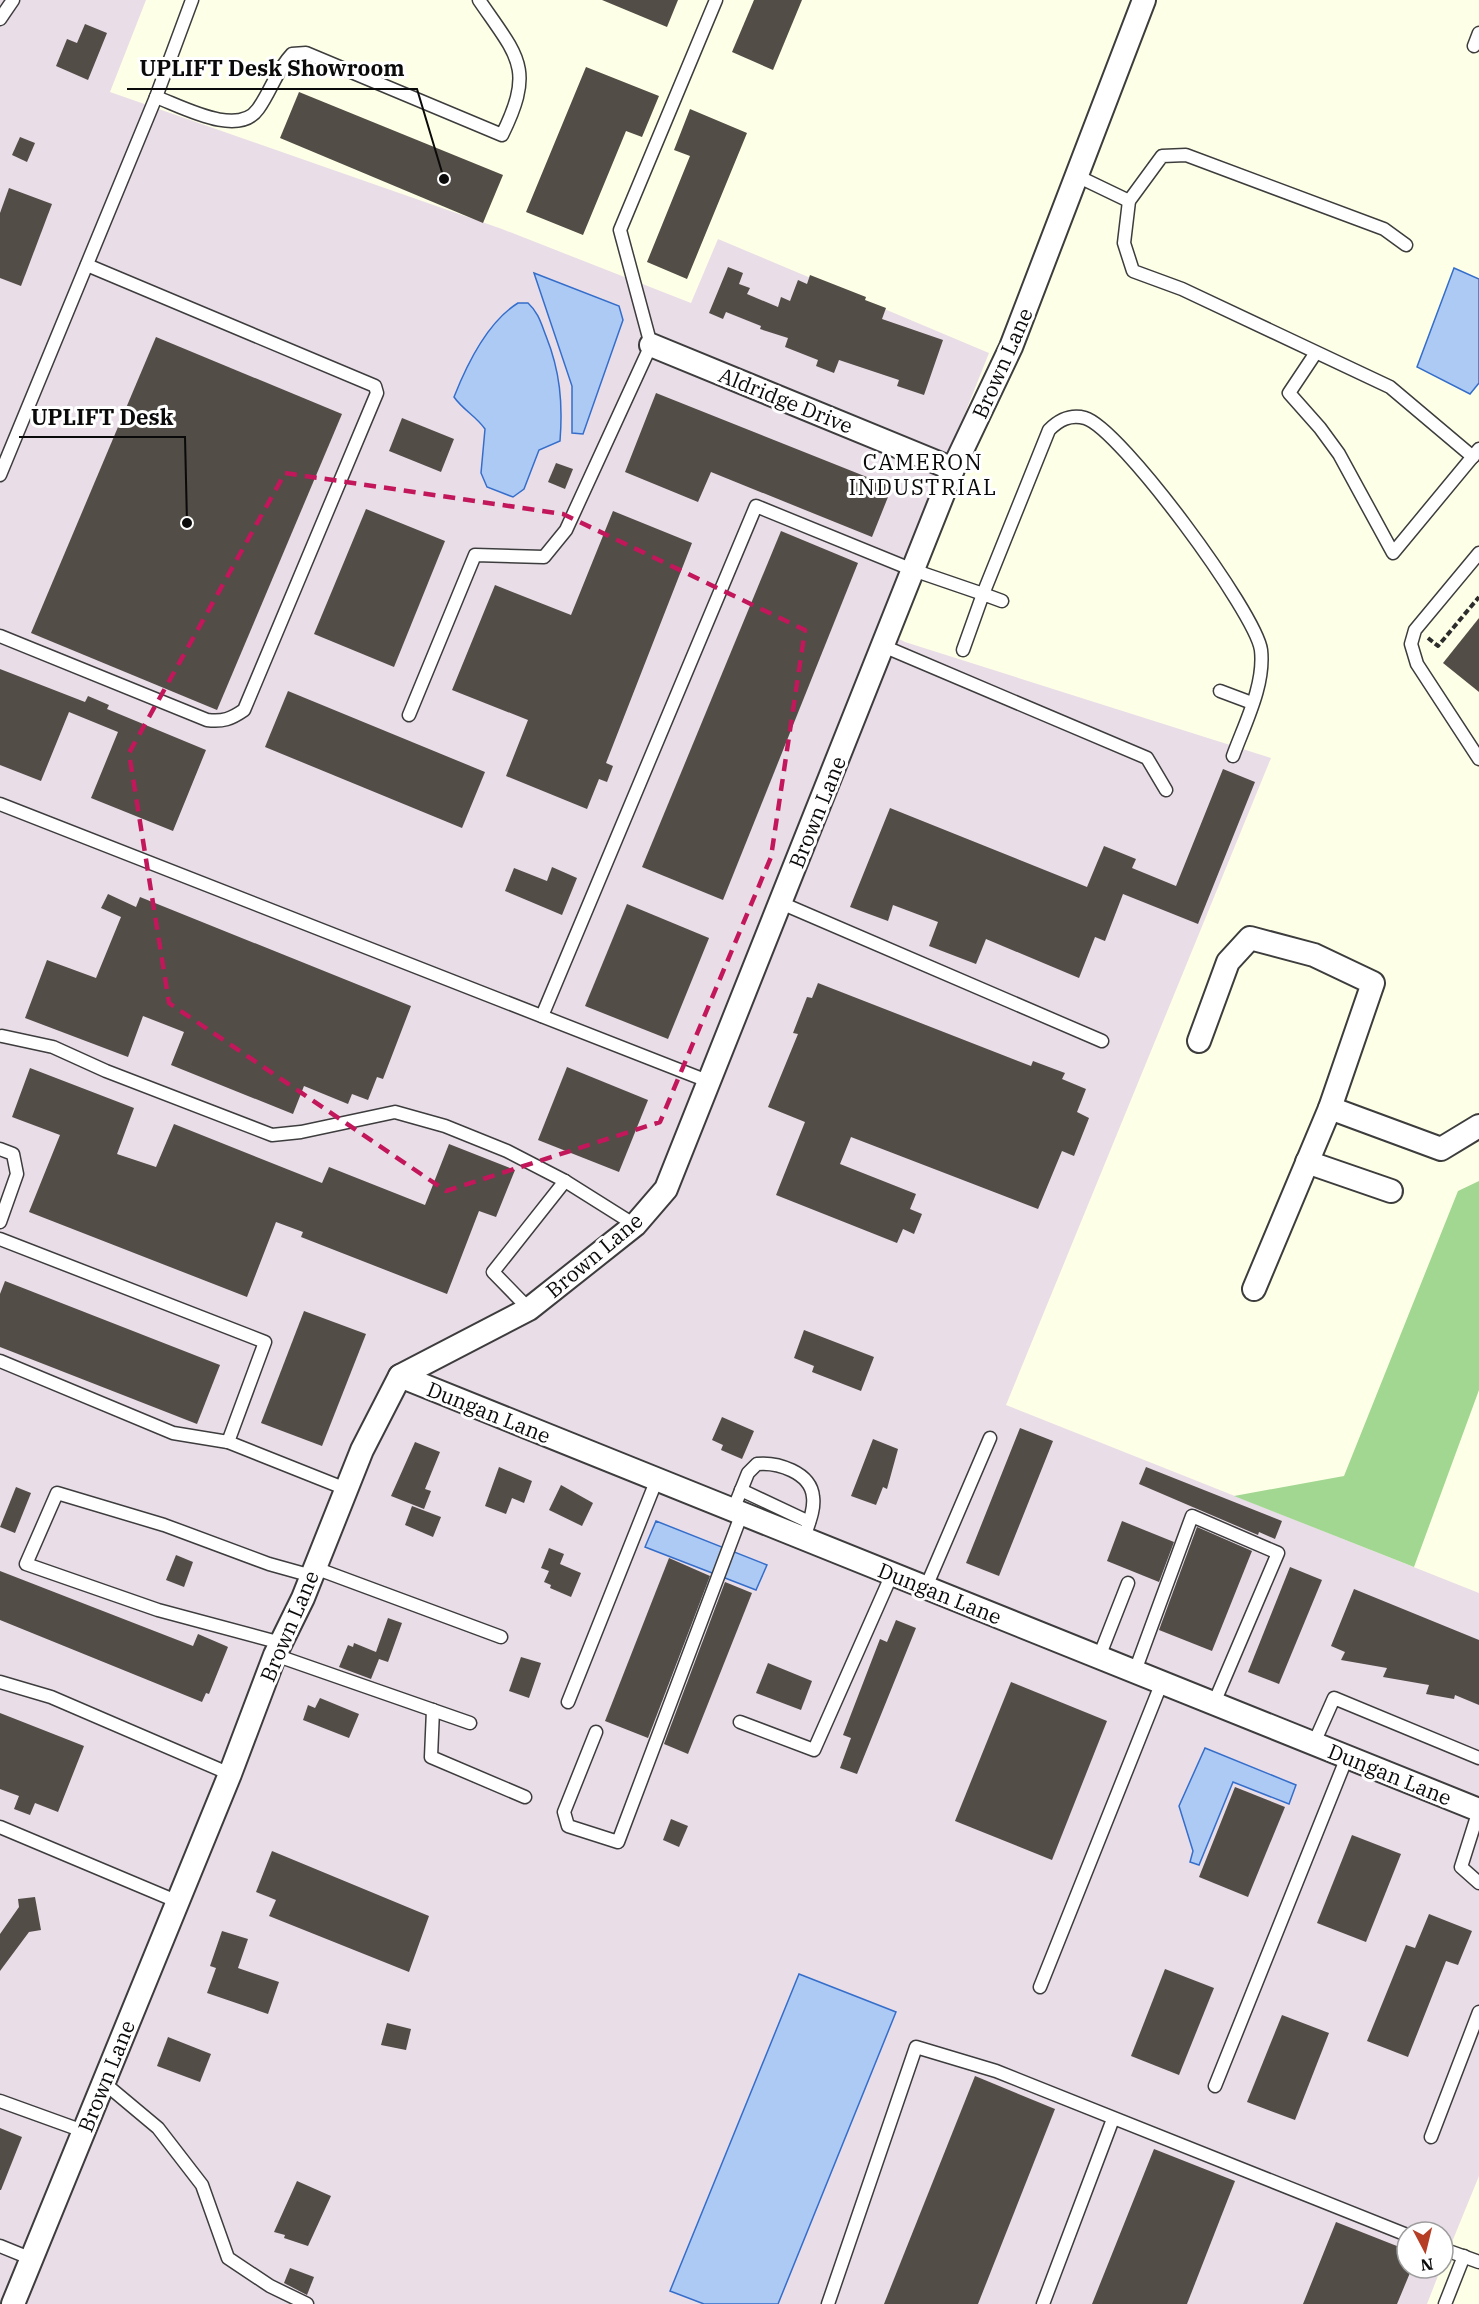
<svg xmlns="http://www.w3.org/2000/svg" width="1479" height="2304" font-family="'IBM Plex Serif',serif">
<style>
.industrial{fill:#e9dde8}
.forest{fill:#a2d792}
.water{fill:#adcaf5;stroke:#356eca;stroke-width:1.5}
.building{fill:#524d46}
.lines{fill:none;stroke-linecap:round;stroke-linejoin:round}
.lane-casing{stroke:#3d3d3d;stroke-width:15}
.street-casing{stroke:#3d3d3d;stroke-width:26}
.path{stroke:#2c2c2c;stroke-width:4;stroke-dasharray:6 3;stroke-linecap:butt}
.lane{stroke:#fff;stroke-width:12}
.street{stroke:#fff;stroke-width:22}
.marked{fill:none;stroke:#c2185b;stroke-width:4.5;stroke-dasharray:12 8;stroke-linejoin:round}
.labels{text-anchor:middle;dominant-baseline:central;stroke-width:6;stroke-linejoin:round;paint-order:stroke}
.street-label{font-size:21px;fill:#0a0a0a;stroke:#fff}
.neighbourhood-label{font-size:22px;letter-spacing:1.5px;fill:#0a0a0a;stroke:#fff}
.leader{fill:none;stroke:#0a0a0a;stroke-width:2}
.callout-dot{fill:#0a0a0a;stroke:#fff;stroke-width:2}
.callout-label{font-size:22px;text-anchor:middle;font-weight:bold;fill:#0a0a0a;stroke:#fff;stroke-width:6;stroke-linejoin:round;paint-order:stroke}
</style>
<rect width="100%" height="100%" fill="#feffe7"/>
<path class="industrial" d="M0,0H146L110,92L502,229L691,303L718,239L989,353L879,629L905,642L1271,758L1006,1405L1479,1593V2176L1443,2264V2232H1407V2268H1441L1427,2304H0Z"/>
<path class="forest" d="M1479,1181V1390L1414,1567L1234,1496L1344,1476L1458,1191Z"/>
<g class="water">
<path d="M1454,268L1479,279V383L1470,394L1417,367Z"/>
<path d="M534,273L619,306L623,320L583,434L572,433V386Z"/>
<path d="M518,303H528C538,312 541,323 546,336C560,371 563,403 560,441L539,450L524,489L513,497L487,487L481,473L485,429C476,416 463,410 454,397C467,364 487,322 518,303Z"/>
<path d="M656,1521L767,1565L756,1590L645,1547Z"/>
<path d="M1205,1748L1296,1785L1289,1804L1233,1782L1199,1865L1190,1862L1193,1851L1179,1806Z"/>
<path d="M799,1974L896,2012L778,2304H704L670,2291Z"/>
</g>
<g class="building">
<path d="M602,0H678L667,27Z"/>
<path d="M754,0H802L773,70L732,52Z"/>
<path d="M85,24L107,33L88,80L56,66L67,39L77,43Z"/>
<path d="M586,67L659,96L642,137L626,131L583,235L526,212Z"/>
<path d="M299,92L503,175L483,223L280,138Z"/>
<path d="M690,109L747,133L687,279L647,262L690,156L674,150Z"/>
<path d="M20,137L35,143L27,162L12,155Z"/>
<path d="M9,188L52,204L21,286L0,278V213Z"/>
<path d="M728,267L743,273L739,284L750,288L747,294L778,307L781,297L790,301L798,280L807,284L810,275L866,297L865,300L886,308L882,319L943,340L924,395L897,386L899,380L839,360L834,373L816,366L818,360L785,347L788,338L760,329L761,326L726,312L723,319L709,313Z"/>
<path d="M156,337L342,414L217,710L31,633Z"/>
<path d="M656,393L892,487L872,537L711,472L698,502L625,472Z"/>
<path d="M402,418L454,439L441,472L389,451Z"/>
<path d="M556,463L573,469L565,489L548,482Z"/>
<path d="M366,509L445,541L394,667L314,634Z"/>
<path d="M613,511L692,543L606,763L613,766L607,782L599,779L587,809L506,776L528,720L452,690L495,585L571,615Z"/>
<path d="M781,531L858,563L723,900L642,867Z"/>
<path d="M1479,618V692L1443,663Z"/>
<path d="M0,669L85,702L88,696L109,705L107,709L206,750L173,831L91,798L118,732L69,712L41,781L0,765Z"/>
<path d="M288,691L485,772L462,828L265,747Z"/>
<path d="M1223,769L1255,782L1198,924L1123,894L1105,941L1095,937L1079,978L986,939L976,964L929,946L938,922L893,905L888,921L850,907L890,808L1087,887L1104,846L1136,859L1132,868L1176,886Z"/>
<path d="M552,867L577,878L562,915L505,891L514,868L547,881Z"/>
<path d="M108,894L136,907L140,897L411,1006L383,1079L377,1077L368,1100L352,1094L348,1104L304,1086L293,1114L171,1065L184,1032L143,1016L128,1057L25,1018L47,960L96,978L121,917L101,908Z"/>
<path d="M627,904L709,938L668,1039L585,1006Z"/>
<path d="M818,983L1031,1066L1033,1061L1065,1073L1062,1079L1086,1089L1077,1112L1089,1118L1074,1156L1062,1151L1038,1209L851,1137L840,1164L916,1194L910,1209L922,1214L914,1234L903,1229L897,1243L776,1195L805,1122L768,1107L798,1034L793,1033L807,997L812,998Z"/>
<path d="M567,1067L648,1100L619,1172L538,1140Z"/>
<path d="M30,1068L134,1108L117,1154L156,1167L174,1124L322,1183L329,1167L425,1205L449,1144L515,1170L496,1217L479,1211L447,1294L301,1237L303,1232L276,1222L247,1297L29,1212L60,1135L12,1117Z"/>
<path d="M5,1281L220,1365L197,1424L0,1347V1294Z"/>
<path d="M304,1311L366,1334L322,1446L261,1423Z"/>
<path d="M804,1330L874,1357L861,1391L812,1372L814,1366L794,1358Z"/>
<path d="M722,1417L754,1431L742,1459L721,1450L723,1445L712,1440Z"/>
<path d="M1020,1428L1053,1441L999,1576L966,1563Z"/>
<path d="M873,1439L898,1449L887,1489L883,1487L876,1505L851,1496Z"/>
<path d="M415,1442L440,1452L425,1489L431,1491L424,1509L391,1496Z"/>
<path d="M499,1467L532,1481L524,1503L512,1498L506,1514L485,1506Z"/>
<path d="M1146,1467L1282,1521L1275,1539L1259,1532L1258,1535L1139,1484Z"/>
<path d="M561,1485L593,1503L582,1526L549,1510Z"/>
<path d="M16,1487L31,1493L15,1533L0,1527Z"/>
<path d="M412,1506L441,1517L433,1537L405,1525Z"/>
<path d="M1122,1521L1174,1542L1159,1582L1107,1561Z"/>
<path d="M1197,1527L1252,1551L1212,1651L1159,1630Z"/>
<path d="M549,1548L564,1554L560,1564L581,1573L571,1597L550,1588L551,1585L544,1582L549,1571L541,1568Z"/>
<path d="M176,1555L193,1562L184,1587L166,1580Z"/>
<path d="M669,1558L710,1576L648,1738L605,1721Z"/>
<path d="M1290,1567L1322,1580L1279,1684L1248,1672Z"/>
<path d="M0,1571L193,1646L198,1634L226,1646L228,1647L209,1694L206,1693L202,1702L0,1620Z"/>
<path d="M725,1582L752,1593L688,1754L664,1744Z"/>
<path d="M1354,1589L1479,1640V1705L1455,1695L1454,1699L1426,1694L1429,1685L1383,1677L1387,1668L1341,1660L1345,1652L1331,1646Z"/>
<path d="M388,1618L402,1623L388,1662L379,1659L371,1679L339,1667L348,1645L353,1647L354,1643L376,1652Z"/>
<path d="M896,1620L916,1628L857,1774L840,1768L851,1738L843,1735L880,1639L887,1642Z"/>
<path d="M521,1657L541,1663L529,1698L509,1691Z"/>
<path d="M768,1663L812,1681L801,1710L756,1693Z"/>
<path d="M1011,1682L1107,1721L1052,1860L955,1821Z"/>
<path d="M320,1698L359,1714L349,1738L303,1720L308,1705L315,1708Z"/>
<path d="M0,1713L84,1746L58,1812L35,1803L30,1815L14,1809L19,1796L0,1789Z"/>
<path d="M1235,1787L1285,1807L1248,1897L1199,1877Z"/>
<path d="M671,1819L688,1826L679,1847L663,1840Z"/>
<path d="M1352,1835L1401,1854L1366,1942L1317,1923Z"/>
<path d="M272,1851L429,1916L409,1972L269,1916L276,1900L256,1892Z"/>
<path d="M35,1897L41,1930L29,1932L0,1971V1934L19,1907L18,1899Z"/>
<path d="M1429,1914L1472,1931L1458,1965L1446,1961L1408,2057L1367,2041L1406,1945L1415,1948Z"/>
<path d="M222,1931L248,1939L238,1968L279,1982L268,2014L207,1993L216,1968L210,1966Z"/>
<path d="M1165,1969L1214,1988L1179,2075L1131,2056Z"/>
<path d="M1282,2015L1329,2033L1295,2120L1247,2102Z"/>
<path d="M387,2023L411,2029L406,2050L381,2045Z"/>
<path d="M168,2037L211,2054L200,2082L157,2066Z"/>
<path d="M975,2076L1055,2109L978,2304H884Z"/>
<path d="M0,2128L22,2137L1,2190H0Z"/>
<path d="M1154,2149L1235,2181L1187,2304H1092Z"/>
<path d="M297,2181L331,2196L308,2246L284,2238L285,2235L274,2232Z"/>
<path d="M1336,2222L1407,2250V2268H1412L1397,2304H1303Z"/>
<path d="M290,2268L314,2277L307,2295L284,2283Z"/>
</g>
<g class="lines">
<g class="lane-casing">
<g id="lane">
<path d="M0,19L13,0"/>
<path d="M1474,46L1479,33"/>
<path d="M156,97C181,106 238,138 258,109C271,91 276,71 292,54L306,53L502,135C535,68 518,57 479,0"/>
<path d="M1077,176L1129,201"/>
<path d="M1406,245L1384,229L1186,155L1162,156L1129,201L1124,243L1133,271L1182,289L1390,387L1473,457"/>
<path d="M1315,354L1289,393L1320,428L1339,454L1393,553L1479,449"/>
<path d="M0,475L156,97L192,0"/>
<path d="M1479,553L1415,630L1411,644L1417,664L1479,759"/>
<path d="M0,636L207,720C223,722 231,719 244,710L377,393L375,386L87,265"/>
<path d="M883,646L1147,758L1166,790"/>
<path d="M963,650L983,594L1002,601"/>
<path d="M1220,691L1252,703"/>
<path d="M409,715L475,555L544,557L566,530L651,345L620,230L716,0"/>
<path d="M0,804L710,1082"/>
<path d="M781,903L1102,1041"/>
<path d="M542,1016L756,506L913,570L983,594L1049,430C1059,420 1070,414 1085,418C1120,428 1256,613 1261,650C1265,685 1245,723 1233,756"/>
<path d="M2,1036L53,1047L106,1071L272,1135L301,1132L395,1112L445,1126L507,1151L565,1181L635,1225"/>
<path d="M0,1149L13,1154L17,1174L0,1222"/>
<path d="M0,1239L265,1342L228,1442"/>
<path d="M529,1309L493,1272L565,1181"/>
<path d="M0,1361L173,1433L228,1442L346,1489"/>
<path d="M741,1490L809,1522"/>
<path d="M733,1510L748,1473L757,1464C777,1462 811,1472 813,1497C815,1510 808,1525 804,1538"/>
<path d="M315,1568L501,1637"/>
<path d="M926,1587L990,1438"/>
<path d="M281,1643L158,1610L26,1564L57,1493L164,1525L269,1564L312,1576"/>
<path d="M275,1655L470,1723"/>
<path d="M1099,1657L1128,1583"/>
<path d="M1135,1671L1192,1516L1278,1553L1214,1703"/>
<path d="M0,1682L51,1697L230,1774"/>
<path d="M568,1702L657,1479"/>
<path d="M433,1710L431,1757L525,1797"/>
<path d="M740,1722L814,1750L892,1574"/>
<path d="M596,1732L564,1812L568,1826L618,1842L742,1513"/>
<path d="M1314,1743L1334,1698L1479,1758"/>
<path d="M1479,1810L1461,1867L1479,1883"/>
<path d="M0,1827L176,1901"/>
<path d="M1040,1987L1162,1682"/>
<path d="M103,2082L158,2128L202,2185L228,2258L270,2286L307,2304"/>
<path d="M1215,2086L1347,1757"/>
<path d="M0,2101L83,2131"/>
<path d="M1431,2137L1479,2012"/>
<path d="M0,2246L32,2259"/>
<path d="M1443,2249L1479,2262"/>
<path d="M828,2304L916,2047L996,2071L1407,2235"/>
<path d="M1043,2304L1113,2119"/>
<path d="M1445,2304L1464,2256"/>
</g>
</g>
<g class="street-casing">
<g id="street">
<path d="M651,345L953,469"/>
<path d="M1199,1041L1228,962L1250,938L1314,955L1373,983L1330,1108L1441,1149L1479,1126"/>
<path d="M1307,1162L1391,1191"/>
<path d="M1254,1289L1330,1108"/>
<path d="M400,1376L1479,1810"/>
<path d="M13,2304L230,1774L275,1655L303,1598L362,1450L400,1376L529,1309L635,1225L666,1189L953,469L1011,347L1144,0"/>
</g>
</g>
<path class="path" d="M1428,638L1438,646L1479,597"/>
<use href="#lane" class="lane"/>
<use href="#street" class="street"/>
</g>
<path class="marked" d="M285,473L563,514L805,630L771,857L660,1122L446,1191L169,1003L129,753Z"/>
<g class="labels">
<g class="street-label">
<text transform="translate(1002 363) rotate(-66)">Brown Lane</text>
<text transform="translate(786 400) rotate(22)">Aldridge Drive</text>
<text transform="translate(817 812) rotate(-68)">Brown Lane</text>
<text transform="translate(594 1255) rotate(-40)">Brown Lane</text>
<text transform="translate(489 1412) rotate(22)">Dungan Lane</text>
<text transform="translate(940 1593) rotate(22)">Dungan Lane</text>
<text transform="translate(289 1626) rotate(-67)">Brown Lane</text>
<text transform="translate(1390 1774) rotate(22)">Dungan Lane</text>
<text transform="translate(106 2076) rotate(-68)">Brown Lane</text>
</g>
<g class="neighbourhood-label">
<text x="923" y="461">CAMERON<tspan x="923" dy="25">INDUSTRIAL</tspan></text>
</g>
</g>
<path class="leader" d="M444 179L417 89H127M187 523L185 437H19"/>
<g class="callout-dot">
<circle cx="444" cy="179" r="6"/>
<circle cx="187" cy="523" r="6"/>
</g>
<g class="callout-label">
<text x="272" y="76">UPLIFT Desk Showroom</text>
<text x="102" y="425">UPLIFT Desk</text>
</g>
<g transform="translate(1425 2250) rotate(173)"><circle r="28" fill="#ffffff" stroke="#9d9d9d" stroke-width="1.5"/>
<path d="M0-4.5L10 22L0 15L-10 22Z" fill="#b63e25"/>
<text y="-9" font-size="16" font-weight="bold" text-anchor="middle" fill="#0a0a0a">N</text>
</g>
</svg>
